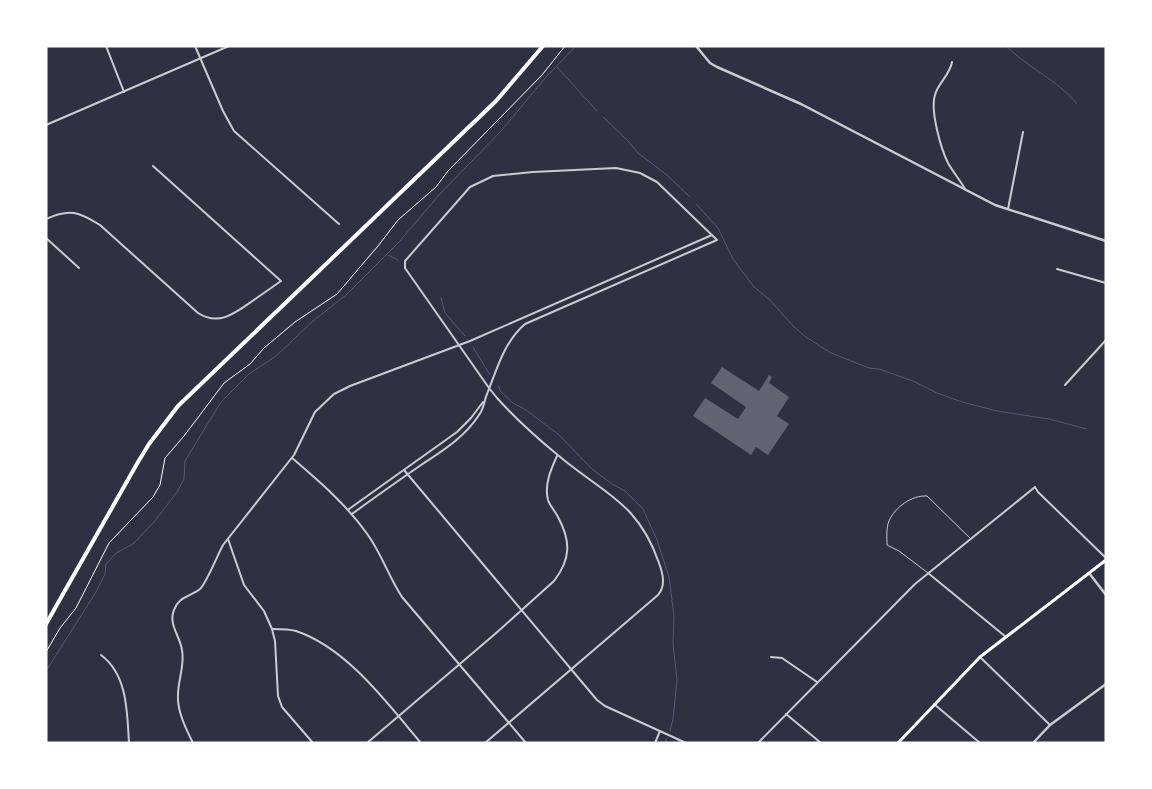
<svg xmlns="http://www.w3.org/2000/svg" width="1152" height="789" font-family="Spectral,serif">
<style>
.lines{fill:none;stroke-linecap:round;stroke-linejoin:round}
.stream{stroke:#4f5d75;stroke-width:1}
.building{fill:#626471}
.path{stroke:#fff;stroke-width:1}
.service{stroke:#caccd0;stroke-width:1}
.minor{stroke:#caccd0;stroke-width:2}
.tertiary{stroke:#caccd0;stroke-width:2.5}
.secondary{stroke:#fff;stroke-width:3}
.primary{stroke:#fff;stroke-width:4}
</style>
<rect width="100%" height="100%" fill="#2d3142"/>
<g class="lines">
<g class="stream">
<path d="M1006,46C1028,68 1058,80 1077,104"/>
<path d="M557,67L597,111"/>
<path d="M603,117L627,140L638,153L667,175L690,197"/>
<path d="M696,204L718,228L733,259L754,287L770,300L794,327L806,337L831,353L869,368L879,369L913,381L937,393L962,402L997,411L1049,419L1087,429"/>
<path d="M388,255L398,260"/>
<path d="M441,297L445,313L465,336"/>
<path d="M473,347L490,375"/>
<path d="M498,385L501,392L513,403L526,410L559,435L592,469L612,484L625,491L643,509L657,540L669,577L674,616L673,644L677,680L673,719L670,731"/>
<path d="M46,671L96,592L105,574L106,564L116,553L133,544L154,522L177,492L184,479L185,461L221,402L249,374L276,356L313,321L346,295L399,242L439,195L501,131L546,77L576,46"/>
<path d="M665,743L667,738"/>
</g>
</g>
<path class="building" d="M722,367L759,391L769,375L772,377L769,383L789,397L777,416L789,424L768,455L756,447L751,455L693,416L705,398L738,419L746,407L711,383Z"/>
<g class="lines">
<path class="path" d="M46,652L60,628L76,608L109,543L153,497L160,485L165,458L184,436L224,383L250,364L264,348L295,322L337,294L378,246L398,220L436,187L448,171L542,75L565,46"/>
<path class="service" d="M928,573L899,551L887,545C887,538 886,528 889,521C895,507 912,495 927,496L971,539"/>
<g class="minor">
<path d="M106,46L124,92"/>
<path d="M195,46L223,111L234,131L339,224"/>
<path d="M952,62C950,75 938,83 935,95C930,111 941,149 948,163C953,172 960,180 965,189"/>
<path d="M46,125L229,46"/>
<path d="M1008,209L1023,132"/>
<path d="M46,219C70,208 79,212 100,225L198,313C218,326 234,314 251,302C261,295 271,288 281,281L153,166"/>
<path d="M46,238L79,268"/>
<path d="M1057,269L1106,283"/>
<path d="M1065,385L1106,340"/>
<path d="M292,458C320,482 347,505 368,535C382,555 389,577 402,597L526,743"/>
<path d="M404,470L597,700L605,706L686,743"/>
<path d="M349,509L457,432L471,418L483,402"/>
<path d="M352,514C375,497 398,481 421,465C442,451 465,437 479,415C484,409 484,401 487,394C497,369 504,342 525,324L717,240L657,182L640,173L616,168L533,172L493,176L470,187L405,261V268L489,388L497,398C516,419 537,438 559,456C604,494 638,502 659,563C663,574 666,586 658,595L485,743"/>
<path d="M228,539L244,585L264,611L272,629L275,641L278,696L282,707L313,743"/>
<path d="M928,573L1006,637"/>
<path d="M273,629C281,629 289,629 296,631C347,648 387,703 421,743"/>
<path d="M101,655C128,675 127,713 129,743"/>
<path d="M771,657L782,658L817,682"/>
<path d="M980,657L1050,725"/>
<path d="M934,704L980,743"/>
<path d="M786,714L821,743"/>
<path d="M193,743C186,729 177,711 178,695C178,679 185,666 182,650C180,636 168,624 174,610C179,596 190,597 200,589C206,584 218,554 223,545L294,455L315,412L334,394L350,386L470,341L712,235"/>
<path d="M367,743L495,634L554,581C571,559 571,541 558,517C555,511 550,506 548,500C544,485 551,469 557,456"/>
<path d="M655,743L660,731"/>
<path d="M758,743L915,584L1035,487L1038,492L1106,558"/>
</g>
<g class="tertiary">
<path d="M696,46L710,63L717,67L801,104L995,205L1106,241"/>
<path d="M1089,573L1106,595"/>
<path d="M1033,743L1050,725L1106,684"/>
</g>
<path class="secondary" d="M898,743L980,657L1106,560"/>
<path class="primary" d="M46,624L138,462L149,444L178,406L496,101L543,46"/>
</g>
<rect width="1152" height="789" fill="none" stroke="#ffffff" stroke-width="95"/>
</svg>
